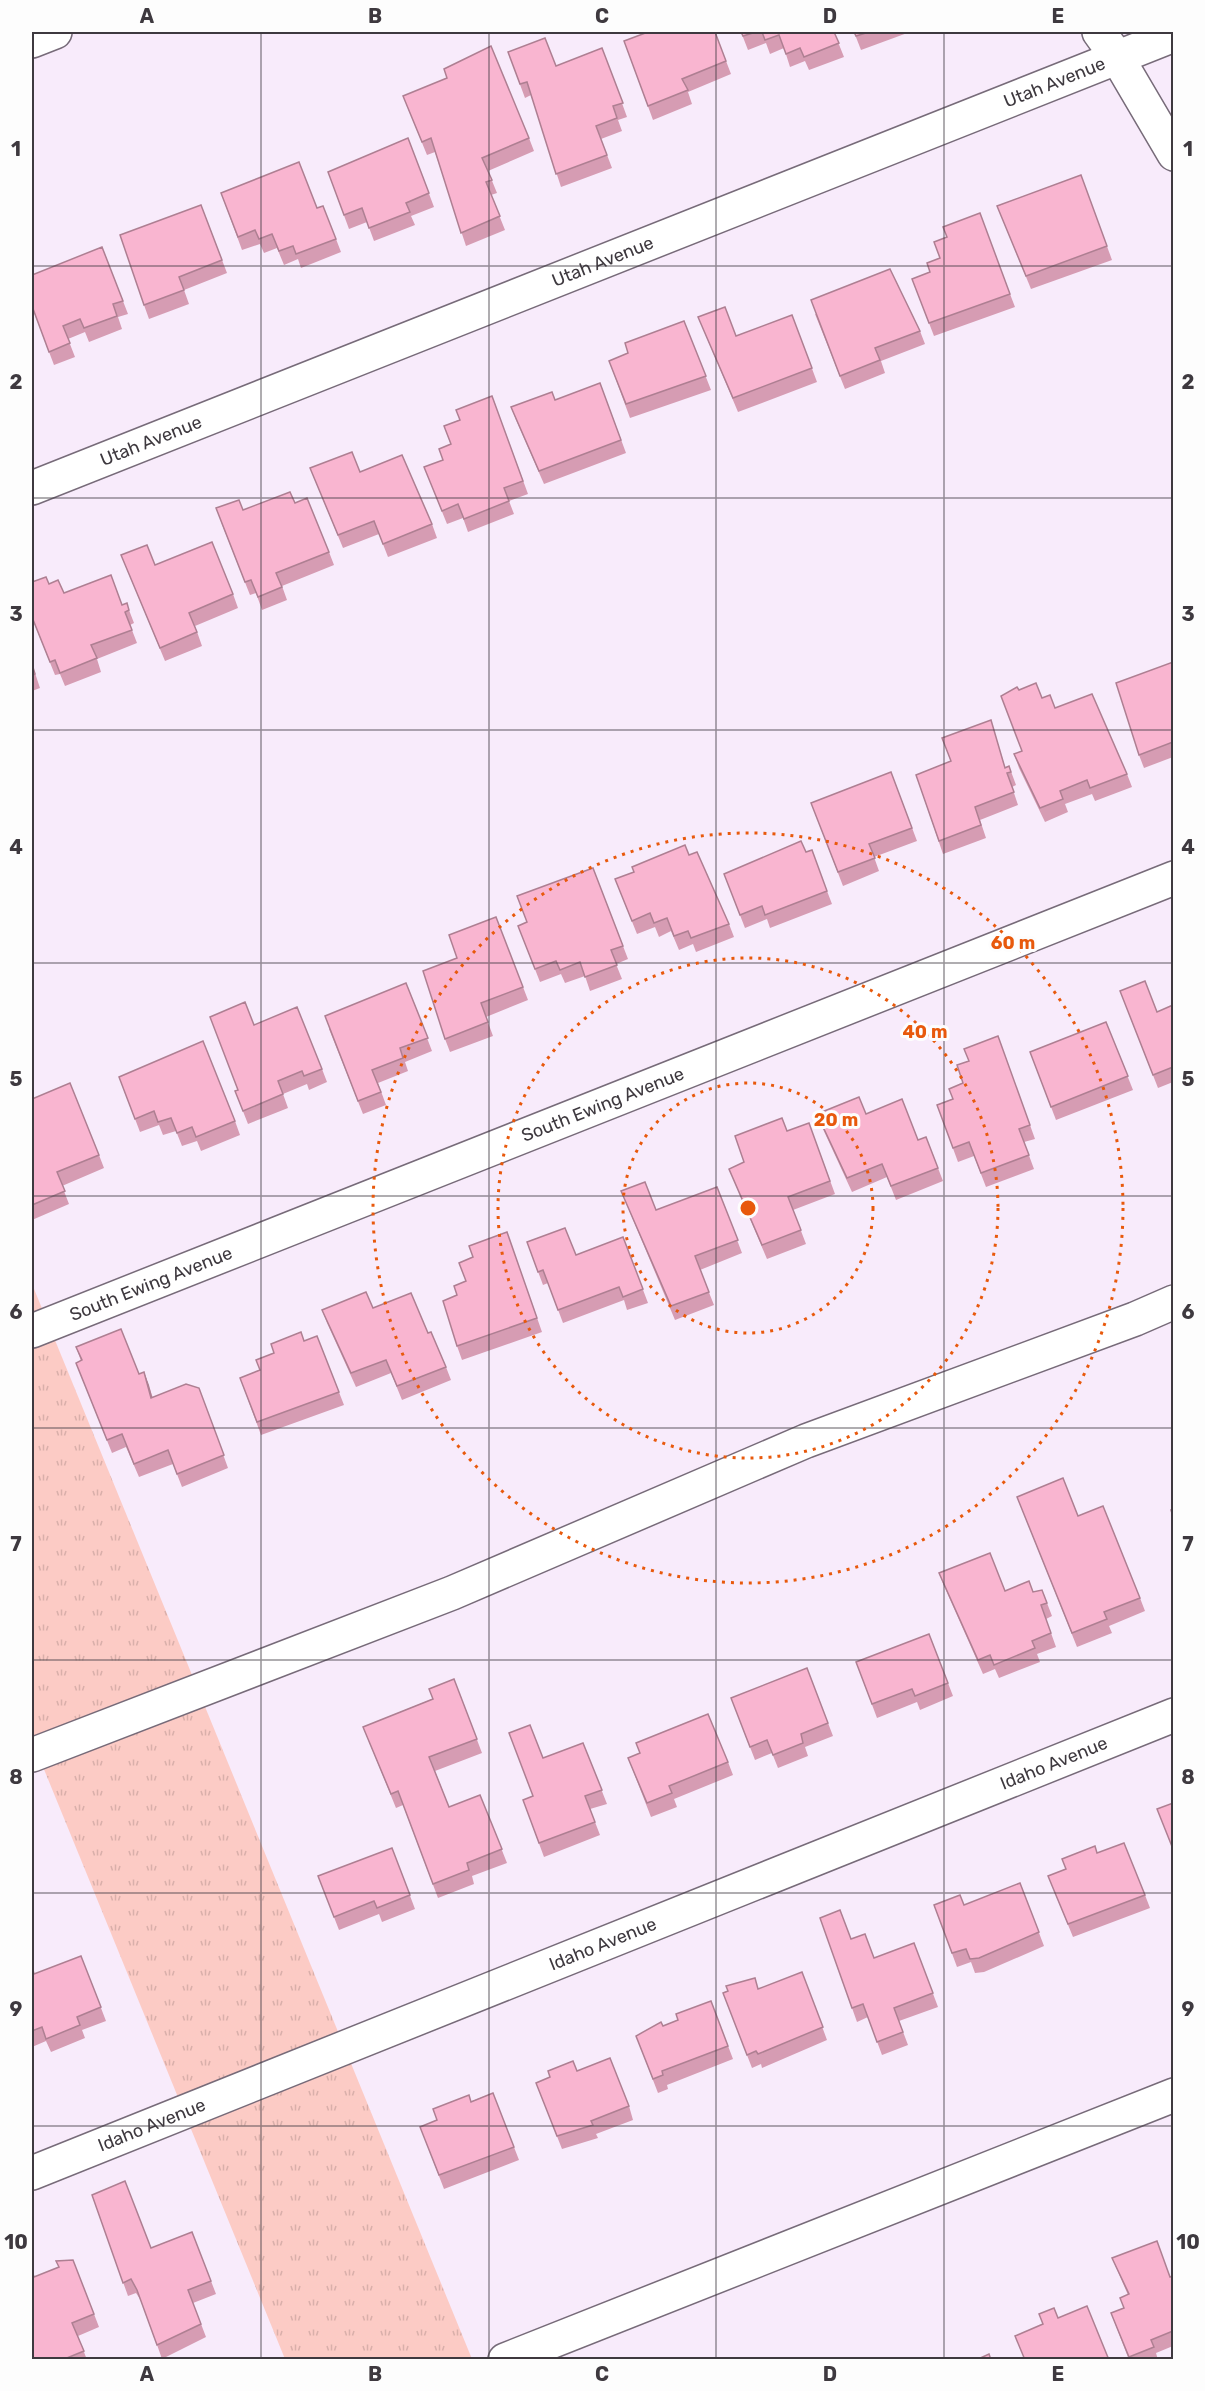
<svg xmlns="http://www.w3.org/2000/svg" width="1205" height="2391" font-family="Rubik,sans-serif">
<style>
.park{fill:url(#park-tufts)}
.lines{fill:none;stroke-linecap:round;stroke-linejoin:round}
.minor-casing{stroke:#776b79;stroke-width:36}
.minor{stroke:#fff;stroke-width:33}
.wall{fill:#d69cb3}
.shaded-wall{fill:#ae7f92}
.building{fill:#f9b5d0;stroke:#ae7f92;stroke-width:1.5}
.grid{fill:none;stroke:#3e393f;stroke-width:1.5;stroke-opacity:0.55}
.ring{fill:none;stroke:#e8590c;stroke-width:3;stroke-dasharray:3 6}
.labels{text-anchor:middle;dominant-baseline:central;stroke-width:6;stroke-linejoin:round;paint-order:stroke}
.street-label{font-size:18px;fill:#3e393f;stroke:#fdfdfd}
.centre{fill:#e8590c;stroke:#fdfdfd;stroke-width:3}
.ring-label{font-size:18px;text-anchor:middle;font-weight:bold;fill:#e8590c;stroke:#fdfdfd;stroke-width:6;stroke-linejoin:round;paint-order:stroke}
.neatline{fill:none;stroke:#3e393f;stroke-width:2}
.grid-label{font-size:20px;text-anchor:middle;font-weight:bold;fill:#3e393f}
</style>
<defs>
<pattern id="park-tufts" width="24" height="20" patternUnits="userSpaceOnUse" patternTransform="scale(1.5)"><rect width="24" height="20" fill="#fccbc5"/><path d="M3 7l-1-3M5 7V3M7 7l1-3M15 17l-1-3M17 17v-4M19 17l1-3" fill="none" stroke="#d9afaa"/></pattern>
</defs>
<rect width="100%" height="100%" fill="#f8ebfb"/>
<path class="park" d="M32,1284L472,2359H285L32,1740Z"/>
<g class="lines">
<g class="minor-casing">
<g id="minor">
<path d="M1099,32L1117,57L1174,154"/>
<path d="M32,41L55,32"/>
<path id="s1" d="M32,488L1174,35"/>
<path id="s2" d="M32,1331L1174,878"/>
<path d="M32,1755L452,1593L806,1441L1135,1319L1174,1302"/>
<path id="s3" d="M32,2173L1174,1715"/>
<path d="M505,2360L1174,2095"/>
</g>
</g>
<use href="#minor" class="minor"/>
</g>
<g class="wall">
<path d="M741,32H834L844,57L809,70L805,61L790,67L784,48L770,54L766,43L748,50Z"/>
<path d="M854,32H910L861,50Z"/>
<path d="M624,41L726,61L731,74L688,92L692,104L653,120Z"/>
<path d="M602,48L627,117L618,120L622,131L601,139L612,168L561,187L531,95L525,98L508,52L556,66Z"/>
<path d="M403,96L529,138L534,151L488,171L497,193L491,195L505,230L466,246L435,152L427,155Z"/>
<path d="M408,138L434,207L411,216L415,225L374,241L367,222L349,229L328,172Z"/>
<path d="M1081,175L1112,260L1031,289L997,206Z"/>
<path d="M221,193L317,208L336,239L341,252L301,268L298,259L284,265L277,248L264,253L260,244L242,250Z"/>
<path d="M201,205L227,273L184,290L189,304L149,319L144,305Z"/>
<path d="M934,242L1010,294L1015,307L934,336L912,279L930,272L940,258Z"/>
<path d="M102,247L128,314L118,317L122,329L89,342L85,332L68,339L75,357L54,365L32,307Z"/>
<path d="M815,314L920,331L925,344L881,361L885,373L845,389Z"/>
<path d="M792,315L817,382L738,412L698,317L736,336Z"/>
<path d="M684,321L711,390L630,418L609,361L628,353Z"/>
<path d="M600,383L626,453L544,484L516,420L511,407L555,400Z"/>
<path d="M492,396L528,494L509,501L514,514L468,532L463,518L447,524L424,467L443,460L451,445L444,426L459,420Z"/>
<path d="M310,468L360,472L432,524L437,538L388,557L379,534L343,548Z"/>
<path d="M295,503L329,552L334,565L282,586L287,600L262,610L256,593L250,595L221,522L243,510Z"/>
<path d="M121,555L155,565L233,594L238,608L195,626L202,646L165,661Z"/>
<path d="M32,582L64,593L122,605L129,610L134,623L130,625L137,643L97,659L101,672L65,686L60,674L55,675L32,618Z"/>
<path d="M1173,662V757L1144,768L1139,755Z"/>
<path d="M32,664L40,688L32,691Z"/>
<path d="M1019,690L1042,698L1055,708L1127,774L1132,787L1095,801L1092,794L1065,804L1068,812L1045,822L1019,768L1014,754L1022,751Z"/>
<path d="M995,734L1005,767L1009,766L1016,785L1012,787L1018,805L980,820L986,838L943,854L916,775L951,761L942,738Z"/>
<path d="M891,772L917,841L874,857L879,871L843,886L811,803Z"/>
<path d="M806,852L827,891L832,904L770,928L767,919L745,928L724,874Z"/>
<path d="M689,855L729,924L734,937L696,952L693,944L679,950L671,931L659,937L655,927L637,934L615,879Z"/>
<path d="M593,868L628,959L616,964L622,979L590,991L585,976L565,983L561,974L540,982L518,926L527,922Z"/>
<path d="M457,958L523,987L528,1000L486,1017L493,1036L450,1052L445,1039Z"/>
<path d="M406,983L432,1051L405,1062L408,1071L378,1083L386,1105L363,1114L329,1029Z"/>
<path d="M1120,991L1157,1012L1173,1005V1082L1158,1088Z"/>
<path d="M1106,1022L1133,1090L1056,1120L1030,1052Z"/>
<path d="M254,1025L322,1069L327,1082L309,1090L307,1084L283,1094L288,1108L248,1124L235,1091L238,1090Z"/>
<path d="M998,1036L1035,1139L1024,1142L1034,1169L986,1187L974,1156L958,1162L937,1105L953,1099L963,1083L969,1061Z"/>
<path d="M119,1077L235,1121L240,1135L201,1151L197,1141L182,1146L176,1131L163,1135L159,1125L140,1132Z"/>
<path d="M32,1099L99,1155L104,1168L62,1186L69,1204L32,1220Z"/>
<path d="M817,1114L918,1140L926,1137L943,1181L896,1200L887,1177L852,1192L822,1127Z"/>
<path d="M809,1123L835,1194L793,1210L806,1244L767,1259L729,1169L744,1162L787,1131Z"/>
<path d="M717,1187L742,1253L700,1270L714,1305L675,1320L621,1191L656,1210Z"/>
<path d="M507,1232L542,1332L462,1360L457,1346V1295L466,1281L459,1263L473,1257Z"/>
<path d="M623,1237L648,1303L627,1310L624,1300L563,1323L548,1283L543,1285L527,1242L576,1255Z"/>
<path d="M373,1308L428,1333L446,1367L451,1380L402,1400L391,1373L356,1387L327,1323L322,1310Z"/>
<path d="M317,1336L344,1405L261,1435L240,1378L260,1370L304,1341Z"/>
<path d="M76,1347L139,1374L144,1372L153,1398L199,1388L228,1468L182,1487L173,1464L139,1477L126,1447L112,1453L76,1363L81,1361Z"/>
<path d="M1017,1497L1078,1516L1140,1598L1145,1611L1109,1626L1112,1633L1077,1647Z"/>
<path d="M939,1573L1005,1591L1033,1592L1042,1590L1052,1616L1046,1619L1056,1647L1037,1654L1040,1662L999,1678L995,1669L983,1674L944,1586Z"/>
<path d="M929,1634L953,1696L920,1710L917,1702L877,1718L856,1662Z"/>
<path d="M807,1668L833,1736L805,1747L808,1756L778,1768L772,1753L755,1760L731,1698Z"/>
<path d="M454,1679L482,1753L435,1771L449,1807L480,1795L507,1863L472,1876L474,1884L438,1898L403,1805L396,1808L363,1727L432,1699Z"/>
<path d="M583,1743L607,1804L590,1809L600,1835L544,1857L523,1800L533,1796L543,1758Z"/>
<path d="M628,1758L728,1762L733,1775L674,1799L677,1807L651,1817Z"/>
<path d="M392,1848L415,1909L382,1922L379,1914L339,1930L318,1876Z"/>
<path d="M1097,1853L1145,1895L1150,1908L1073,1937L1048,1876L1066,1869Z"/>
<path d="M1020,1883L1044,1946L984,1972L975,1973L971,1962L957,1967L934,1905H964Z"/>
<path d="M820,1918L851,1939L874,1958L914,1943L938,2007L899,2021L908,2045L882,2055L868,2017L857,2022Z"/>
<path d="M81,1956L106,2021L82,2030L85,2038L51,2052L46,2041L32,2047V1971L34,1974Z"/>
<path d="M802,1972L827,2040L762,2068L761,2064L752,2068L723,1993L759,1989Z"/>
<path d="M711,2001L733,2059L667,2085L668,2089L658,2093L636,2036L678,2021Z"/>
<path d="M577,2071L629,2106L633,2120L596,2134L598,2138L562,2149L536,2083Z"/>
<path d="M493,2093L519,2160L444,2189L420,2127L437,2120L472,2101Z"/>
<path d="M92,2195L151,2248L192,2232L216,2294L193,2303L206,2337L162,2359L142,2302L136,2293L128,2296Z"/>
<path d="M1112,2258L1170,2277L1173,2276V2346L1156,2353L1158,2360H1129L1111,2313L1123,2308L1128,2295Z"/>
<path d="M34,2277L94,2314L99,2327L78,2336L87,2360H32Z"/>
</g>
<path class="shaded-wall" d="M144,1372L149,1385L156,1412L151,1398Z"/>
<g class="building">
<path d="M648,32H715L726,61L682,79L688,90L648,106L624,41Z"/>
<path d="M741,32H756L743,36Z"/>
<path d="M762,32H834L839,43L804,57L800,48L786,54L779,35L765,40Z"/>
<path d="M854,32H869L856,36Z"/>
<path d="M545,38L556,66L602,48L623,103L613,106L617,118L596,126L607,155L556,174L527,82L520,84L508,52Z"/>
<path d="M491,46L529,138L482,158L492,180L486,182L500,216L461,233L431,138L422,142L403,96L447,78L444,69Z"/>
<path d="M408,138L429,193L406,203L410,212L369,228L362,208L344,215L328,172Z"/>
<path d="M299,162L317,208L323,206L336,239L296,254L293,246L279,251L272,234L259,239L255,230L238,237L221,193Z"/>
<path d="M1081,175L1107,246L1026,276L997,206Z"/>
<path d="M201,205L222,260L179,277L184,290L144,305L120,235Z"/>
<path d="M980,213L1010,294L929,323L912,279L930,272L927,263L940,258L934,242L947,237L943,227Z"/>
<path d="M102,247L123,301L113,304L117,316L84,328L80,319L63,326L70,343L49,352L32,306V275Z"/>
<path d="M890,269L920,331L875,348L880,360L840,376L811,300Z"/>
<path d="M725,307L736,336L792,315L812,368L733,398L698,317Z"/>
<path d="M684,321L706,376L626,404L609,361L628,353L625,343Z"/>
<path d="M600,383L621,440L539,471L511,407L552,392L555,400Z"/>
<path d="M492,396L523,481L504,488L509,501L464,519L458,504L442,511L424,467L443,460L439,449L451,444L444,426L460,420L456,410Z"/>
<path d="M352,452L360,472L402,455L432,524L383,544L374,521L338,535L310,468Z"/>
<path d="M290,492L295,503L307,498L329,552L276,573L282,587L258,597L251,580L245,582L216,508L239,500L243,510Z"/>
<path d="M212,542L233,594L189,613L197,632L160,648L121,555L147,545L155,565Z"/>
<path d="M111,575L122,605L127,603L129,610L125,612L132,630L91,645L97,658L60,673L55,660L50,662L32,617V582L46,577L49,584L58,580L64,593Z"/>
<path d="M1173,662V742L1139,755L1116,683Z"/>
<path d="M32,664L35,674L32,676Z"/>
<path d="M1036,683L1042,698L1050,695L1055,708L1092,694L1127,774L1090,788L1087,780L1060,791L1063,799L1040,808L1014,754L1022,751L1001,696L1017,687L1019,690Z"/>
<path d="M991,720L1005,768L1009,766L1011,772L1007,773L1014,792L975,807L981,825L939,841L916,775L951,761L942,738Z"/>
<path d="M891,772L912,828L869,844L875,858L838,872L811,803Z"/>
<path d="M801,841L806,852L812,850L827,891L765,915L762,906L740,915L724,874Z"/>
<path d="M685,845L689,855L697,852L729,924L691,938L688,931L674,936L667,918L654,923L650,913L632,921L615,879L634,872L632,867Z"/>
<path d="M593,868L623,946L611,950L617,965L585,977L580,962L560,970L556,961L535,969L518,926L527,922L517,896Z"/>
<path d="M496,917L523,987L481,1003L488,1022L445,1039L423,971L457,958L449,935Z"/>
<path d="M1145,981L1157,1012L1173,1005V1067L1153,1075L1120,991Z"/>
<path d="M406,983L428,1038L400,1048L403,1058L372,1070L381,1092L358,1101L325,1016Z"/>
<path d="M245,1002L254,1025L297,1007L322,1069L304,1076L302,1071L278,1081L283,1094L243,1111L235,1091L238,1090L210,1017Z"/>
<path d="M1106,1022L1128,1076L1051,1107L1030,1052Z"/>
<path d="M998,1036L1030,1125L1019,1129L1029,1155L981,1173L969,1142L953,1148L937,1105L953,1099L949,1089L963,1083L957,1065L969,1061L964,1049Z"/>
<path d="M203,1041L235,1121L196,1137L192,1127L177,1133L171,1118L158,1122L154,1111L135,1119L119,1077Z"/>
<path d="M70,1083L99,1155L57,1172L65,1191L32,1205V1099Z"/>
<path d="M859,1097L866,1114L902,1099L918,1140L926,1137L938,1168L891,1186L882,1164L847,1178L817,1114Z"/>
<path d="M782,1118L787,1131L809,1123L830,1181L788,1197L801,1230L762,1245L729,1169L744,1162L735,1136Z"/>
<path d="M645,1182L656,1210L717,1187L738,1240L695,1256L709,1292L671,1306L621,1191Z"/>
<path d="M565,1228L576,1255L623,1237L643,1289L623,1297L619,1287L558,1310L543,1270L538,1272L527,1242Z"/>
<path d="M507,1232L537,1318L457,1346L443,1301L457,1295L454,1286L466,1281L459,1263L473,1257L469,1246Z"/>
<path d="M366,1292L373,1308L411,1293L428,1333L431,1332L446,1367L397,1386L386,1360L351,1373L322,1310Z"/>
<path d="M121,1329L139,1374L144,1372L151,1398L186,1384L199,1388L224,1455L177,1474L168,1450L134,1464L122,1434L107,1440L76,1363L82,1360L76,1347Z"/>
<path d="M301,1332L304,1341L317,1336L339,1392L257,1422L240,1378L260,1370L256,1360L274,1353L271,1344Z"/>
<path d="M1063,1478L1078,1516L1103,1506L1140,1598L1104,1612L1107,1619L1072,1633L1017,1497Z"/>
<path d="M1173,1509V1517L1171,1510Z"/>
<path d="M990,1553L1005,1591L1029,1581L1033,1592L1042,1590L1047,1603L1041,1605L1051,1633L1032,1641L1035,1648L994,1665L990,1655L978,1660L939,1573Z"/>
<path d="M929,1634L948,1683L915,1696L912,1689L872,1704L856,1662Z"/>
<path d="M807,1668L828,1723L801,1734L803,1743L773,1755L767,1740L750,1747L731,1698Z"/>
<path d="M454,1679L477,1739L429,1757L449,1807L480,1795L502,1849L467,1863L469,1870L433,1884L398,1791L391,1794L363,1727L433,1699L429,1689Z"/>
<path d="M708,1714L728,1762L669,1786L672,1793L647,1803L628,1758L640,1753L636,1743Z"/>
<path d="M530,1725L543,1758L583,1743L602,1790L585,1796L595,1822L539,1843L523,1800L533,1796L509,1733Z"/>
<path d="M1173,1803V1849L1157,1809Z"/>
<path d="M1124,1843L1145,1895L1068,1924L1048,1876L1066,1869L1062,1859L1095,1846L1097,1853Z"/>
<path d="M392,1848L410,1895L377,1908L374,1901L334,1917L318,1876Z"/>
<path d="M1020,1883L1039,1932L979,1958L970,1959L966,1949L952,1953L934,1905L960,1895L964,1905Z"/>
<path d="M840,1910L851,1939L865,1934L874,1958L914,1943L933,1993L894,2008L903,2032L877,2042L863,2004L852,2008L820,1918Z"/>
<path d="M81,1956L101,2007L77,2017L80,2025L46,2039L42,2027L32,2031V1971L33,1970L34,1974Z"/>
<path d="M802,1972L823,2027L758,2054L756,2051L747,2055L723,1993L728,1991L726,1986L755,1978L758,1989Z"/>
<path d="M711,2001L728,2046L662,2071L663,2075L653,2079L636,2036L661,2022L663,2026L678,2020L676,2014Z"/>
<path d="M610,2058L629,2106L591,2121L593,2125L557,2136L536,2083L550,2077L548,2071L573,2061L577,2071Z"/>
<path d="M493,2093L514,2147L439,2175L420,2127L437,2120L433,2109L469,2095L471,2102Z"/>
<path d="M125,2181L151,2248L192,2232L211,2281L188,2290L201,2324L157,2345L137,2290L131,2279L123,2283L92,2195Z"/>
<path d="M1157,2241L1170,2277L1173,2276V2331L1151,2340L1154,2347L1129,2357L1111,2313L1124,2308L1120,2298L1129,2294L1112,2258Z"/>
<path d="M73,2260L94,2314L72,2323L84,2351L62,2360H32V2271L34,2277L59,2267L56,2261Z"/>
<path d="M1087,2306L1109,2360H1025L1015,2336L1043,2324L1039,2314L1054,2308L1058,2318Z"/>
<path d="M989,2354L991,2360H976Z"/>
</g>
<path class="grid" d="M261,32V2360M489,32V2360M716,32V2360M944,32V2360M32,266H1174M32,498H1174M32,730H1174M32,963H1174M32,1196H1174M32,1428H1174M32,1660H1174M32,1893H1174M32,2126H1174"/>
<g class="ring">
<circle cx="748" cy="1208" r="125"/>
<circle cx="748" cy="1208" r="250"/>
<circle cx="748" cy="1208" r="375"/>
</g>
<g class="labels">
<g class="street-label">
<text stroke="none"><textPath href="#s1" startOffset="1100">Utah Avenue</textPath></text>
<text stroke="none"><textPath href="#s1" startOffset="614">Utah Avenue</textPath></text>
<text stroke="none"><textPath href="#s1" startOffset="128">Utah Avenue</textPath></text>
<text stroke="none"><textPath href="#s2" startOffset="614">South Ewing Avenue</textPath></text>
<text stroke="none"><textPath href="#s2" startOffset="128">South Ewing Avenue</textPath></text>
<text stroke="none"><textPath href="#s3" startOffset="1101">Idaho Avenue</textPath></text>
<text stroke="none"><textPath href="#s3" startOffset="615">Idaho Avenue</textPath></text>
<text stroke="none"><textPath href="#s3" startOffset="129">Idaho Avenue</textPath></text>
</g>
</g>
<circle cx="748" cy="1208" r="9" class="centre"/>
<g class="ring-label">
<text x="1013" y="949">60 m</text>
<text x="925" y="1038">40 m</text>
<text x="836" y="1126">20 m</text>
</g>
<rect width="1205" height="2391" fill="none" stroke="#fdfdfd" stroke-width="66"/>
<rect x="33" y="33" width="1139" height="2325" class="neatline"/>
<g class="grid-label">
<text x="147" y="23">A</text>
<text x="375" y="23">B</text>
<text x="602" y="23">C</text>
<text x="830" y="23">D</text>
<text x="1058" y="23">E</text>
<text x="16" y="156">1</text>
<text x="1188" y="156">1</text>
<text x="16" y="389">2</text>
<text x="1188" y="389">2</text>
<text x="16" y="621">3</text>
<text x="1188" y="621">3</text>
<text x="16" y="854">4</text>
<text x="1188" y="854">4</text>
<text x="16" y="1086">5</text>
<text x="1188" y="1086">5</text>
<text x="16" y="1319">6</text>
<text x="1188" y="1319">6</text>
<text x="16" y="1551">7</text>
<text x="1188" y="1551">7</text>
<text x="16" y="1784">8</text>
<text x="1188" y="1784">8</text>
<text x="16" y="2016">9</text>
<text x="1188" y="2016">9</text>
<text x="16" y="2249">10</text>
<text x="1188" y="2249">10</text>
<text x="147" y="2381">A</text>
<text x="375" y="2381">B</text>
<text x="602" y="2381">C</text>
<text x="830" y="2381">D</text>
<text x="1058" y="2381">E</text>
</g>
</svg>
